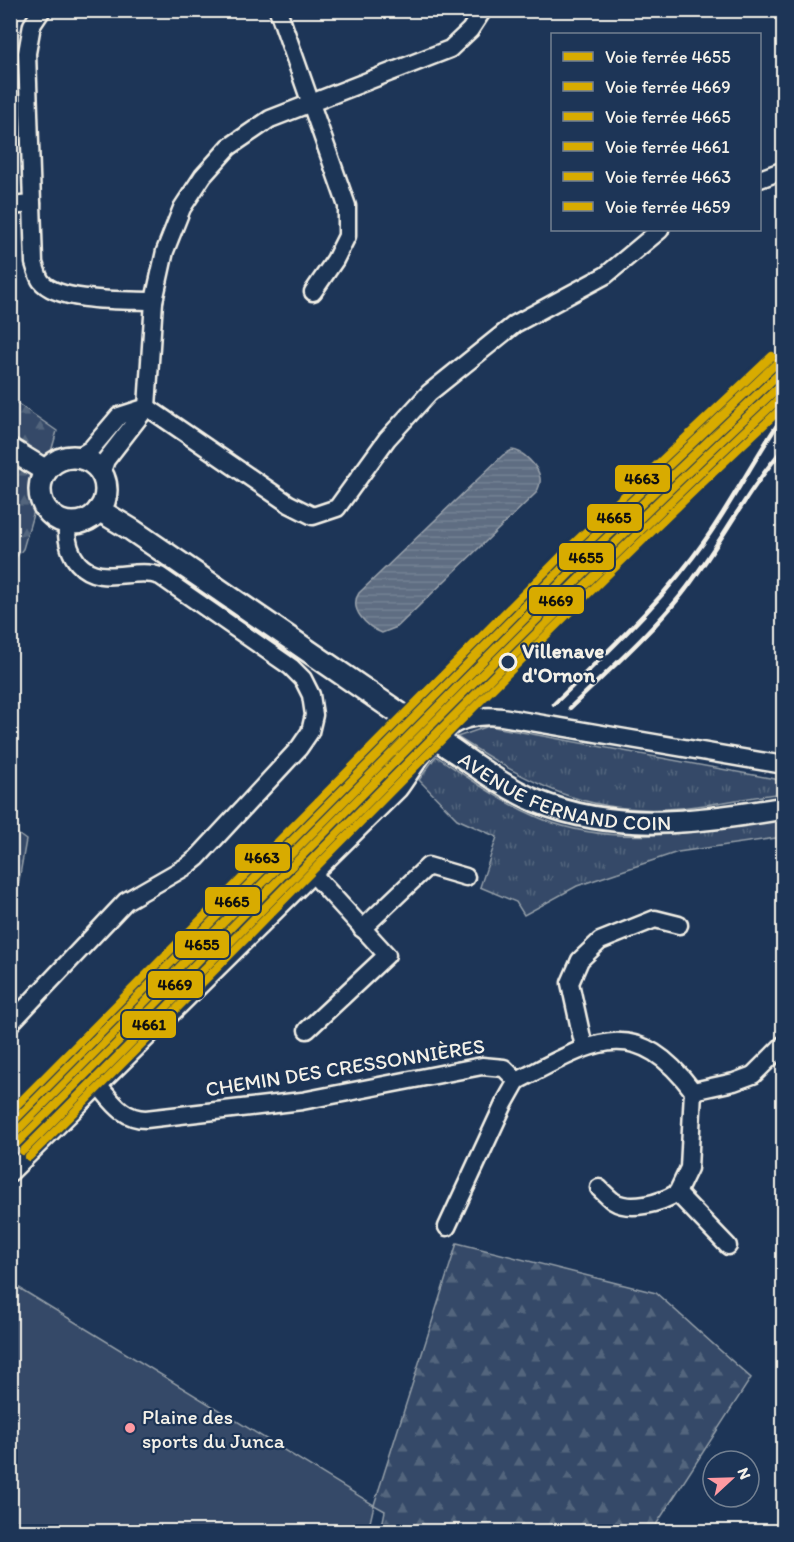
<svg xmlns="http://www.w3.org/2000/svg" width="794" height="1542" font-family="Itim,sans-serif">
<style>
.grass{fill:url(#grass-tufts);stroke:#949ea8;stroke-width:1.5}
.forest{fill:url(#forest-firs);stroke:#949ea8;stroke-width:1.5}
.garden{fill:#354a67;stroke:#949ea8;stroke-width:1.5}
.water{fill:url(#water-rules);stroke:#9aa2ab;stroke-width:1.5}
.lines{fill:none;stroke-linecap:round;stroke-linejoin:round}
.minor-casing{stroke:#f4f1e8;stroke-width:21}
.major-casing{stroke:#f4f1e8;stroke-width:26}
.minor{stroke:#1d3557;stroke-width:16}
.major{stroke:#1d3557;stroke-width:21}
.rail{stroke:#f4f1e8;stroke-width:4.5}
.major-bridge-casing{stroke:#f4f1e8;stroke-width:26;stroke-linecap:butt}
.major-bridge{stroke:#1d3557;stroke-width:21}
.rail-1-casing{stroke:#1d3557;stroke-width:12}
.rail-2-casing{stroke:#1d3557;stroke-width:12}
.rail-3-casing{stroke:#1d3557;stroke-width:12}
.rail-4-casing{stroke:#1d3557;stroke-width:12}
.rail-5-casing{stroke:#1d3557;stroke-width:12}
.rail-6-casing{stroke:#1d3557;stroke-width:12}
.rail-1{stroke:#d8ab00;stroke-width:8}
.rail-2{stroke:#d8ab00;stroke-width:8}
.rail-3{stroke:#d8ab00;stroke-width:8}
.rail-4{stroke:#d8ab00;stroke-width:8}
.rail-5{stroke:#d8ab00;stroke-width:8}
.rail-6{stroke:#d8ab00;stroke-width:8}
.stop-dot{fill:#1d3557;stroke:#f4f1e8;stroke-width:3}
.poi-dot{fill:#ff9aa2;stroke:#1d3557;stroke-width:2}
.labels{text-anchor:middle;dominant-baseline:central;stroke-width:4.5;stroke-linejoin:round;paint-order:stroke}
.stop-label{font-size:21px;font-weight:bold;fill:#f4f1e8;stroke:#1d3557;text-anchor:start}
.street-label{font-size:21px;fill:#f4f1e8;stroke:#1d3557}
.poi-label{font-size:21px;fill:#f4f1e8;stroke:#1d3557;text-anchor:start}
.line-badge{stroke:#1d3557;stroke-width:2}
.pale-badge-label{font-size:16px;text-anchor:middle;font-weight:bold;fill:#111}
</style>
<defs>
<pattern id="grass-tufts" width="24" height="20" patternUnits="userSpaceOnUse" patternTransform="scale(1.5)"><rect width="24" height="20" fill="#354a67"/><path d="M3 7l-1-3M5 7V3M7 7l1-3M15 17l-1-3M17 17v-4M19 17l1-3" fill="none" stroke="#53657d"/></pattern>
<pattern id="forest-firs" width="22" height="20" patternUnits="userSpaceOnUse" patternTransform="scale(1.5)"><rect width="22" height="20" fill="#354a67"/><path d="M5 1l3.5 6h-7zM16 11l3.5 6h-7z" fill="#53657d"/></pattern>
<pattern id="water-rules" width="6" height="5" patternUnits="userSpaceOnUse" patternTransform="scale(1.5)"><rect width="6" height="5" fill="#5e6d82"/><path d="M0 2.5h6" fill="none" stroke="#768294"/></pattern>
</defs>
<rect width="100%" height="100%" fill="#1d3557"/>
<filter id="ink" filterUnits="userSpaceOnUse"><feTurbulence type="fractalNoise" baseFrequency=".0167" numOctaves="2"/><feDisplacementMap in="SourceGraphic" scale="12" xChannelSelector="R" yChannelSelector="G"/><feConvolveMatrix kernelMatrix="1 2 1 2 8 2 1 2 1" color-interpolation-filters="sRGB"/></filter>
<g filter="url(#ink)">
<g class="grass">
<path d="M489,726L775,779L782,786L776,794C744,798 712,805 680,808C588,817 531,784 457,737Z"/>
<path d="M436,756C470,779 504,804 542,819C617,849 698,831 774,820L783,823V837L678,852L577,886L524,915L516,902L480,887L497,837L457,819L419,780Z"/>
<path d="M11,829L26,840L11,926Z"/>
</g>
<g class="forest">
<path d="M11,399L57,431L23,549L11,563Z"/>
<path d="M457,1243L656,1293L751,1378L652,1531H381L385,1511L374,1505Z"/>
</g>
<path class="garden" d="M11,1283L374,1505L368,1531H11Z"/>
<path class="water" d="M512,450C522,450 539,467 540,478C541,484 539,488 536,493L397,627L382,633C367,627 348,609 359,593L503,455Z"/>
<g class="lines">
<g class="minor-casing">
<g id="minor">
<path d="M42,10L32,25L27,53L34,263C36,269 38,277 41,281C58,303 128,300 154,301"/>
<path d="M278,10L347,206V236L335,260L313,292"/>
<path d="M760,179L784,170"/>
<path d="M10,206L32,204"/>
<path d="M147,407L289,504L313,516L337,508L387,439L429,393L515,324L606,275L660,230"/>
<path d="M78,457L91,449L119,416L147,407"/>
<path d="M101,474L106,460L147,407L154,301L165,251L182,208L203,176L229,147L270,119L450,49L470,30L483,10"/>
<path d="M362,929L428,866L466,877"/>
<path d="M10,1024L126,901L187,866L197,858L299,748L310,732L314,715L311,695L303,679L291,667L160,576C133,566 100,588 78,563C68,551 66,538 67,523"/>
<path d="M307,1030L387,955L313,874"/>
<path d="M584,1047L570,983L580,960L600,941L655,919L679,925"/>
<path d="M517,1081C590,1044 633,1011 693,1091L734,1082L753,1075L784,1044"/>
<path d="M98,1085C112,1101 122,1119 146,1119L302,1101L482,1066L504,1068L517,1081L504,1104L447,1227"/>
<path d="M10,1173L399,789C428,748 444,710 502,717L784,765"/>
<path d="M599,1188C603,1192 608,1197 613,1201C630,1212 661,1203 677,1193L689,1168L693,1091"/>
<path d="M677,1193L728,1246"/>
</g>
</g>
<g class="major-casing">
<g id="major">
<path d="M10,449L46,471"/>
<circle cx="73" cy="490" r="33"/>
<path d="M99,510L132,530L374,696"/>
<path id="s1" d="M447,746C476,766 504,787 536,801C616,834 701,822 784,808"/>
</g>
</g>
<use href="#minor" class="minor"/>
<use href="#major" class="major"/>
<g class="rail">
<path d="M724,413L784,366"/>
<path d="M554,704C607,652 663,601 706,539C734,499 756,455 784,415"/>
<path d="M570,708C608,671 649,635 682,594C719,547 745,493 784,448"/>
</g>
<g class="major-bridge-casing">
<path id="major-bridge" d="M374,696L447,746"/>
</g>
<use href="#major-bridge" class="major-bridge"/>
<g class="rail-1-casing">
<path id="rail-1" d="M10,1138L586,557L784,369"/>
</g>
<g class="rail-2-casing">
<path id="rail-2" d="M16,1144C272,890 519,628 784,382"/>
</g>
<g class="rail-3-casing">
<path id="rail-3" d="M10,1125L580,550L778,362"/>
</g>
<g class="rail-4-casing">
<path id="rail-4" d="M23,1151C277,899 522,638 784,394"/>
</g>
<g class="rail-5-casing">
<path id="rail-5" d="M10,1112L573,544L772,356"/>
</g>
<g class="rail-6-casing">
<path id="rail-6" d="M29,1157C281,907 524,648 784,406"/>
</g>
<use href="#rail-1" class="rail-1"/>
<use href="#rail-2" class="rail-2"/>
<use href="#rail-3" class="rail-3"/>
<use href="#rail-4" class="rail-4"/>
<use href="#rail-5" class="rail-5"/>
<use href="#rail-6" class="rail-6"/>
</g>
</g>
<circle class="stop-dot" cx="508" cy="662" r="8"/>
<circle class="poi-dot" cx="130" cy="1428" r="6"/>
<g class="labels">
<g class="stop-label">
<text x="522" y="650">Villenave<tspan x="522" dy="24">d'Ornon</tspan></text>
</g>
<g class="street-label">
<text stroke="none"><textPath href="#s1" startOffset="130">AVENUE FERNAND COIN</textPath></text>
<text transform="translate(345 1067) rotate(-9)">CHEMIN DES CRESSONNIÈRES</text>
</g>
<g class="poi-label">
<text x="142" y="1416">Plaine des<tspan x="142" dy="24">sports du Junca</tspan></text>
</g>
</g>
<g class="line-badge">
<rect x="614" y="464" width="57" height="29" rx="6" fill="#d8ab00"/>
<rect x="586" y="503" width="57" height="29" rx="6" fill="#d8ab00"/>
<rect x="558" y="542" width="57" height="29" rx="6" fill="#d8ab00"/>
<rect x="528" y="586" width="57" height="29" rx="6" fill="#d8ab00"/>
<rect x="234" y="843" width="57" height="29" rx="6" fill="#d8ab00"/>
<rect x="204" y="886" width="57" height="29" rx="6" fill="#d8ab00"/>
<rect x="174" y="930" width="56" height="29" rx="6" fill="#d8ab00"/>
<rect x="147" y="970" width="57" height="29" rx="6" fill="#d8ab00"/>
<rect x="121" y="1010" width="56" height="29" rx="6" fill="#d8ab00"/>
</g>
<g class="pale-badge-label">
<text x="642" y="484">4663</text>
<text x="614" y="523">4665</text>
<text x="586" y="563">4655</text>
<text x="556" y="606">4669</text>
<text x="262" y="863">4663</text>
<text x="232" y="907">4665</text>
<text x="202" y="950">4655</text>
<text x="175" y="990">4669</text>
<text x="149" y="1030">4661</text>
</g>
<rect width="794" height="1542" fill="none" stroke="#1d3557" stroke-width="36"/>
<rect x="18" y="18" width="758" height="1506" fill="none" stroke="#f4f1e8" stroke-width="2" filter="url(#ink)"/>
<rect x="551" y="33" width="210" height="198" fill="#1d3557" stroke="#738091" stroke-width="1.5"/>
<rect x="563" y="52" width="30" height="9" fill="#d8ab00" stroke="#738091" stroke-width="1.5"/>
<text x="605" y="63" font-size="18" fill="#f4f1e8">Voie ferrée 4655</text>
<rect x="563" y="82" width="30" height="9" fill="#d8ab00" stroke="#738091" stroke-width="1.5"/>
<text x="605" y="93" font-size="18" fill="#f4f1e8">Voie ferrée 4669</text>
<rect x="563" y="112" width="30" height="9" fill="#d8ab00" stroke="#738091" stroke-width="1.5"/>
<text x="605" y="123" font-size="18" fill="#f4f1e8">Voie ferrée 4665</text>
<rect x="563" y="142" width="30" height="9" fill="#d8ab00" stroke="#738091" stroke-width="1.5"/>
<text x="605" y="153" font-size="18" fill="#f4f1e8">Voie ferrée 4661</text>
<rect x="563" y="172" width="30" height="9" fill="#d8ab00" stroke="#738091" stroke-width="1.5"/>
<text x="605" y="183" font-size="18" fill="#f4f1e8">Voie ferrée 4663</text>
<rect x="563" y="202" width="30" height="9" fill="#d8ab00" stroke="#738091" stroke-width="1.5"/>
<text x="605" y="213" font-size="18" fill="#f4f1e8">Voie ferrée 4659</text>
<g transform="translate(731 1479) rotate(68)"><circle r="28" fill="#1d3557" stroke="#738091" stroke-width="1.5"/>
<path d="M0-4.5L10 22L0 15L-10 22Z" fill="#ff9aa2"/>
<text y="-9" font-size="16" font-weight="bold" text-anchor="middle" fill="#f4f1e8">N</text>
</g>
</svg>
